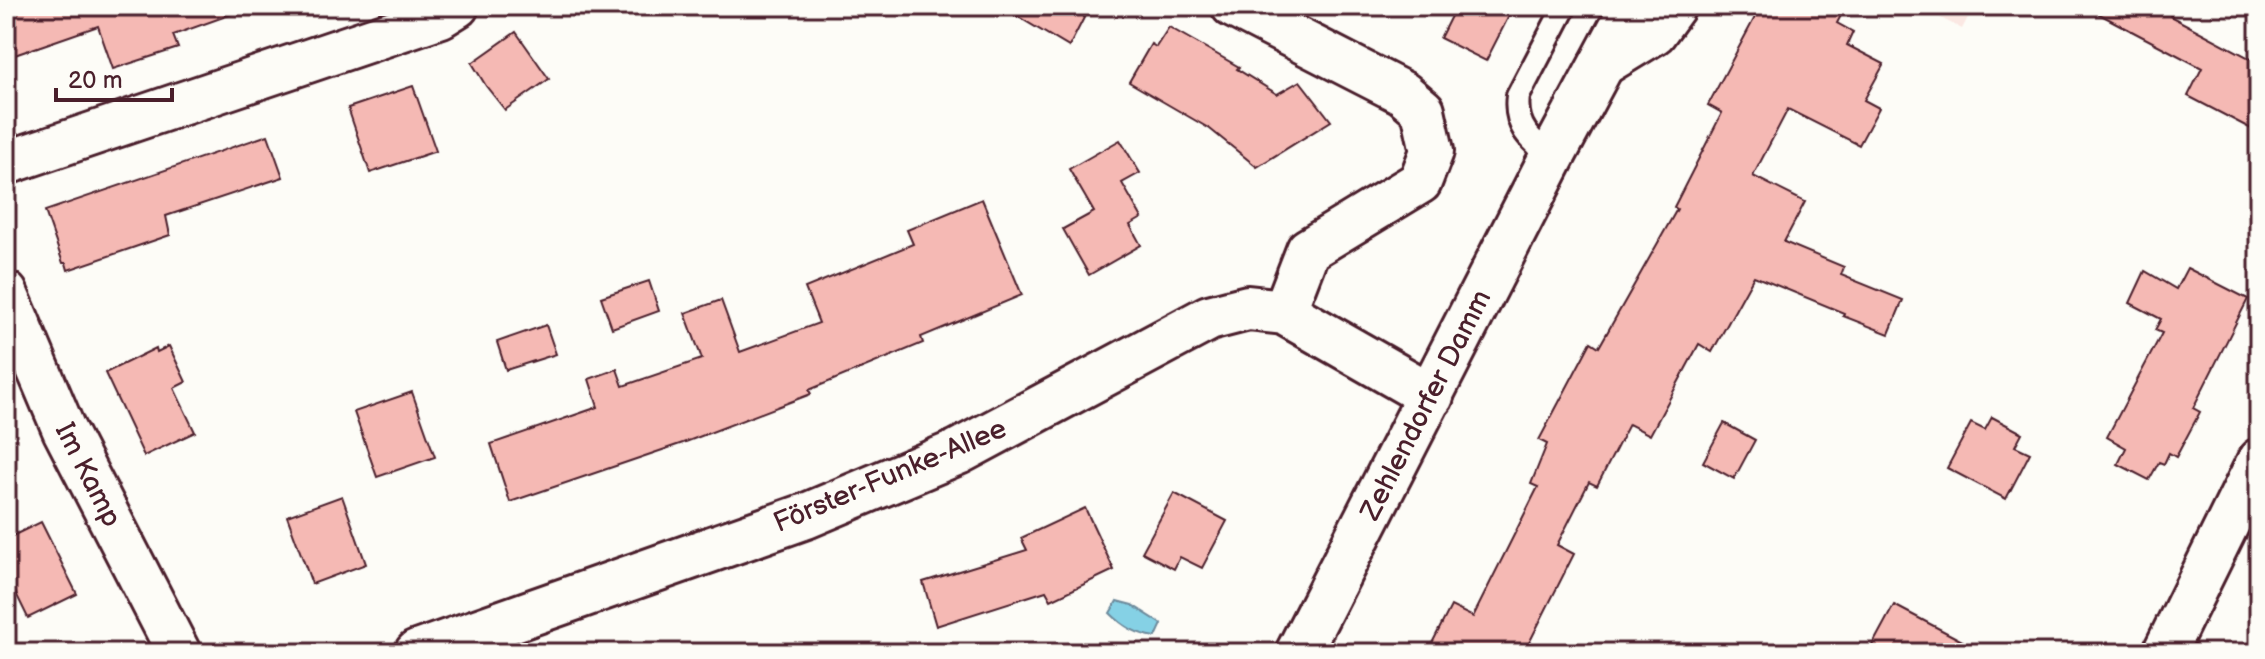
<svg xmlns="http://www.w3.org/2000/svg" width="2265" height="659" font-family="'Balsamiq Sans',sans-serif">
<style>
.built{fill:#fbe8e3}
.water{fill:#85d1e5;stroke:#6d8a9b;stroke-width:2}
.building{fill:#f5b9b4;stroke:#4a1f2b;stroke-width:2}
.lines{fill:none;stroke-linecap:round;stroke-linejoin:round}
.lane-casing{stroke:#4a1f2b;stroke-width:28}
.street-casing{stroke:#4a1f2b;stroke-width:48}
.secondary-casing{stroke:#4a1f2b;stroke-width:50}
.lane{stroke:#fdfcf7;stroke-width:22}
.street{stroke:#fdfcf7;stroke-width:42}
.secondary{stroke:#fdfcf7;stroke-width:44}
.labels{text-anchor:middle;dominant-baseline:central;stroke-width:6;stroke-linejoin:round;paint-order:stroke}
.street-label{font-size:28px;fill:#4a1f2b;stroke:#fdfcf7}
</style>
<rect width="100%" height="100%" fill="#fdfcf7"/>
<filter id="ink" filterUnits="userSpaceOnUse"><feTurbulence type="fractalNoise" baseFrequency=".0125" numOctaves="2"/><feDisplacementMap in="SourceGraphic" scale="16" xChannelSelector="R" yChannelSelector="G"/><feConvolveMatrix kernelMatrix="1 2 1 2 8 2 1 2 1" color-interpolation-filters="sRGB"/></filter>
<g filter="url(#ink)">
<path class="built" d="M1918,6H1974L1962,29Z"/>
<path class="water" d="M1117,601L1132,605L1162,624L1156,637C1136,634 1124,627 1110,613Z"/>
<g class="building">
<path d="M6,6H243V10L173,35L178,48L113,69L98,26L6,58Z"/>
<path d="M1000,6H1090L1069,47Z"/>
<path d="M1456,6H1514L1486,61L1440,38Z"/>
<path d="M1761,6H1846L1837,23L1853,32L1847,45L1884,64L1864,100L1879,108L1859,145L1788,109L1753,176L1805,202L1784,242L1844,267L1841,275L1903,300L1889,334L1843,316L1844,313L1754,276L1712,352L1699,344L1650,435L1629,424L1597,486L1589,482L1557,545L1574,554L1524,653H1427L1451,606L1473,617L1538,487L1531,484L1547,444L1539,440L1591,342L1599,347L1677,209L1674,207L1722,113L1708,105Z"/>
<path d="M2084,6H2175L2170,16L2259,63V133L2188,96L2202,68Z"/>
<path d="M1169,27L1239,67L1237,69L1277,94L1300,81L1331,121L1257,167L1210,129L1129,82L1151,44L1156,47Z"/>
<path d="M516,32L549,79L505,110L486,86L472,63Z"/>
<path d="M413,86L436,151L370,173L348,108Z"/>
<path d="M268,135L283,177L166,216L170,235L68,270L66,263H63L45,211Z"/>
<path d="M1120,140L1140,173L1122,183L1142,218L1130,225L1141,245L1089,275L1063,229L1094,212L1069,169Z"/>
<path d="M982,199L1022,295L921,337L923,343L809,390L811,394L683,443L510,502L491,444L598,407L589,379L617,369L623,386L702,359L685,313L721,300L740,352L819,323L805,288L913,244L907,230Z"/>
<path d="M2187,268L2248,299L2193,408L2200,412L2176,457L2169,453L2164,464L2159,462L2149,480L2118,464L2126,448L2107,437L2162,333L2155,330L2161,319L2130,303L2145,271L2176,289Z"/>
<path d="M649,281L659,311L612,328L601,297Z"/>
<path d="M546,325L556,354L506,370L497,342Z"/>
<path d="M169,346L186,382L174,388L195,432L144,456L105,373L156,348L157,352Z"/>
<path d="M412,392L435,457L377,477L354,412Z"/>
<path d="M1992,417L2022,433L2015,446L2030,453L2006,499L1947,468L1971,423L1985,430Z"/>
<path d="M1724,423L1755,440L1734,479L1703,462Z"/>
<path d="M1174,493L1227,521L1202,568L1180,557L1174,569L1142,552Z"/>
<path d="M342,496L366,564L312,584L287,516Z"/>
<path d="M1085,508L1114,570L1051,600L1046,591L936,626L923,582L1027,550L1021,538Z"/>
<path d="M41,522L77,594L28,618L6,573V539Z"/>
<path d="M1894,605L1985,653H1868Z"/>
</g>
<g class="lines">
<g class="lane-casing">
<path id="lane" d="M1552,157C1530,140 1514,126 1518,96L1565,6"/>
</g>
<g class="street-casing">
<g id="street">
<path d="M1233,6L1403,93L1423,110L1432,151L1420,182L1308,250L1284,312"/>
<path d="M6,163L441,16L457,6"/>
<path d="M6,293L64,430L179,653"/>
<path d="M2164,653L2259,460"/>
</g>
</g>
<g class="secondary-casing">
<g id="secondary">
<path d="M1605,62L1654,32L1673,6"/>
<path d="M417,653L806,516L958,452L1209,318L1248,308L1284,312L1431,396"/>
<path d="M1298,653L1552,157L1633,6"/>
</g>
</g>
<use href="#lane" class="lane"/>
<use href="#street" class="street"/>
<use href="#secondary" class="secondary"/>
</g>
</g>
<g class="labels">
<g class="street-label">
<text transform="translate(1426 405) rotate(-63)">Zehlendorfer Damm</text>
<text transform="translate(88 475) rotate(63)">Im Kamp</text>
<text transform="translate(890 476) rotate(-23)">Förster-Funke-Allee</text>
</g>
</g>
<rect width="2265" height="659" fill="none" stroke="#fdfcf7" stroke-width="32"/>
<rect x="16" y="16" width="2233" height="627" fill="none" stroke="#4a1f2b" stroke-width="3" filter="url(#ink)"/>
<path d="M56 88v12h116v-12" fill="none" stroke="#4a1f2b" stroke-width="4"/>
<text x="68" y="88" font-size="24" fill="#4a1f2b" stroke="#fdfcf7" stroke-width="6" paint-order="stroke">20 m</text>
</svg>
